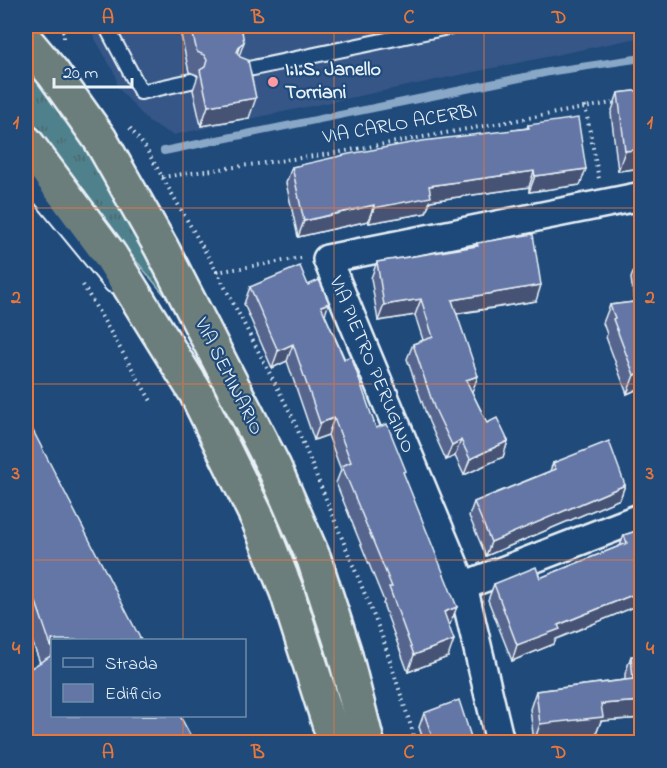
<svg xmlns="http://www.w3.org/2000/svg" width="667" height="768" font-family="'Indie Flower',sans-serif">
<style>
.built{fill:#345787}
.grass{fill:url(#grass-tufts);stroke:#9cb9c2;stroke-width:1.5}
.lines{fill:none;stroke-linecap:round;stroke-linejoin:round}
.stream{stroke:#89a7c6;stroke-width:8}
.lane-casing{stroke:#e8f1f8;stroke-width:18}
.street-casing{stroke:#e8f1f8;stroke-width:32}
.highway-casing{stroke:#e8f1f8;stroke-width:38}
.path{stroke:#e8f1f8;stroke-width:4;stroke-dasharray:1.5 4.5;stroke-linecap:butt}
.lane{stroke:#1f4a7a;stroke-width:14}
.street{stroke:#1f4a7a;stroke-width:27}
.highway{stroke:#6c7e7c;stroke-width:33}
.wall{fill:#56658e;stroke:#e8f1f8;stroke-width:1.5}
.shaded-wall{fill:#465374;stroke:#e8f1f8;stroke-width:1.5}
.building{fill:#6476a5;stroke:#e8f1f8;stroke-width:1.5}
.grid{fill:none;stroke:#e8773b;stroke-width:1.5;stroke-opacity:0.55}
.poi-dot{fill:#ff9aa2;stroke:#1f4a7a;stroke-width:2}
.labels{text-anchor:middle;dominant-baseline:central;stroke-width:4.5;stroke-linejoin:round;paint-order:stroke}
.poi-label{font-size:20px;font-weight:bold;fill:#e8f1f8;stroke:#1f4a7a;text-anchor:start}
.street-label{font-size:20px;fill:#e8f1f8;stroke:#1f4a7a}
.neatline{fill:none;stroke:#e8773b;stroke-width:2}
.grid-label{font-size:20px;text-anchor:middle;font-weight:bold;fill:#e8773b}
</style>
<defs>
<pattern id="grass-tufts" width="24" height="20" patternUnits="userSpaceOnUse" patternTransform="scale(1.5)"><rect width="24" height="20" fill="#50818c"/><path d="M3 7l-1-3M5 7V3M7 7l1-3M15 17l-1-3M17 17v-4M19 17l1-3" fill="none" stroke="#4c676e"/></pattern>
</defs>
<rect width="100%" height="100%" fill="#1f4a7a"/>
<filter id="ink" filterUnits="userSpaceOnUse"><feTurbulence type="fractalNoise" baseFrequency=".0167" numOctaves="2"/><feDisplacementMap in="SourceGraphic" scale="12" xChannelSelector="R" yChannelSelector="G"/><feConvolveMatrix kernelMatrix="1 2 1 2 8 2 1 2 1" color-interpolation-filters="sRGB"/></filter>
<g filter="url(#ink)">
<path class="built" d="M88,26H641L642,37L173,135L149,122L117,87L116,76Z"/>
<path class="grass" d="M26,68L80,133L176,309L26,127Z"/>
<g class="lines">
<path class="stream" d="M164,151L554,71L642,58"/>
<g class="lane-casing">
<g id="lane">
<path d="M106,26L141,92L191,81"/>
<path d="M239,71L453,26"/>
<path d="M26,180L112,285"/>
</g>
</g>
<g class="street-casing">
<g id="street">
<path d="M463,586L642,517"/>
<path d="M500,742L463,586L327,259L642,196"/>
</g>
</g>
<g class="highway-casing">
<g id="highway">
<path d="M26,41L53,73L100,139L161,247L274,467L314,559L344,651L367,742"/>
<path d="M26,142L110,255L196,393L258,519L287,592L335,742"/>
</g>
</g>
<g class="path">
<path d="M59,26L64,33V40"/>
<path d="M585,106L599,179"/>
<path d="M130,128L145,147L217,272"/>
<path d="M162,177L329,154L617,102"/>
<path d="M301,258L217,272L292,416L382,636L416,742"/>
<path d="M83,285L151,401"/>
</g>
<use href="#lane" class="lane"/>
<use href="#street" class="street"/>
<use href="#highway" class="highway"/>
</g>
<g class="wall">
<path d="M179,26H241L239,56L249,118L201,126L193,90L198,76L197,75L189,72Z"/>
<path d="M642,90V168L618,171L611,113L618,93Z"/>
<path d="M528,125L580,185L529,192V187L430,201L426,213L369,223L368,221L298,237L286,183L292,167L527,128Z"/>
<path d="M477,243L536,301L457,314L472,392L487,423L508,441L503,457L464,475L455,456L446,460L429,422L407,359L413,344L423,340L415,315L378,321L371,278L377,262L476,246Z"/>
<path d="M642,259V400L638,389L627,394L606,337L607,334L603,323L610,305L634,302L631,278L638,260Z"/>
<path d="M308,285L325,315L376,428L404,475L450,624L448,625V657L408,672L383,604L384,601L336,483L341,470L328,435L314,440L287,361L272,368L244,304L250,287Z"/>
<path d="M26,417L52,640V716L40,663L27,627L26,628Z"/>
<path d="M553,463L625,485L620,499L486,556L469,516L474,502L550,471Z"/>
<path d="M642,529V608L640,609L639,605L556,639L554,644L512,661L488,600L494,584L540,578L620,546L624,535Z"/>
<path d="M631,656L642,718L601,721L596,734L534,742L530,709L536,691L625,680V674Z"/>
<path d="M424,713L472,740L478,742H424L419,727Z"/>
</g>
<g class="shaded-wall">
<path d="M244,42L237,62L233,65L240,45Z"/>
<path d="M256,98L249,118L201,126L208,106Z"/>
<path d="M642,149V168L618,171L625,151Z"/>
<path d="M586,169L580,185L529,192L535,176Z"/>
<path d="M534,171L529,187L430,201L426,213L369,223L374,208L429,186Z"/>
<path d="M374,205L368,221L298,237L304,221Z"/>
<path d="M541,285L536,301L446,315L452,300Z"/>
<path d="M421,299L415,315L378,321L384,305Z"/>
<path d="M329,303L323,320L321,306Z"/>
<path d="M293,344L287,361L272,368L278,351Z"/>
<path d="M642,372V379L638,389L627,394L634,375Z"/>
<path d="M478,376L472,392L461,396L466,380Z"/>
<path d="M334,418L328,435L314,440L320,423Z"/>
<path d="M461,440L455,456L446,460L452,445Z"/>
<path d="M508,441L503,457L464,475L470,459Z"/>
<path d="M625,485L620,499L486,556L491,542Z"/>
<path d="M642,591V598L639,605L556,639L554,644L512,661L517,645L558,625Z"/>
<path d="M36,602L27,627L26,628V608Z"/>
<path d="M457,607L450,624L437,629L444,612Z"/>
<path d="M454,640L448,657L408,672L414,655Z"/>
<path d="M642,701V718L601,721L596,734L534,742L540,724L601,704Z"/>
</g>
<g class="building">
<path d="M191,26H241L244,42L240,45L237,52L240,57L248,60L256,98L208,106L200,70L205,67L207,60L204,55L197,52Z"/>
<path d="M642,90V149L625,151L618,93Z"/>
<path d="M578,118L586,169L535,176L534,171L429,186L431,197L374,208V205L304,221L292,167L349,154L422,141L529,128L528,125Z"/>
<path d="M533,234L541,285L452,300L478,376L466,380L487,423L497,418L508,441L470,459L461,440L452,445L434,407L413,344L433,337L421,299L384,305L377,262L478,246L477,243Z"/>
<path d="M642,259V292L638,260Z"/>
<path d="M300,266L308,285L319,280L329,303L321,306L344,359L351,356L376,428L387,424L406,471L403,472L457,607L444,612L454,640L414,655L389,587H392L342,466L351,462L334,418L320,423L293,344L278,351L250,287Z"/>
<path d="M642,301V372L634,375L613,319L615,318L610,305Z"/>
<path d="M26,417L141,640H52V649L36,602L26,608Z"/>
<path d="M609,441L625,485L491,542L474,502L556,469L553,463Z"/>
<path d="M642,529V591L558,625L560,629L517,645L494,584L536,567L540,578L627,543L624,535Z"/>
<path d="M52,655V716H180L194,742H26V671Z"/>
<path d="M631,656H642V701L601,704L603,717L540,724L536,691L633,679Z"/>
<path d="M459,700L472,740L477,738L478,742H434L424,713Z"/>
</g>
</g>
<path class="grid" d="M183,26V640M334,26V742M484,26V742M26,208H642M26,384H642M26,560H642M183,716V742"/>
<circle class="poi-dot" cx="273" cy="82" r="6"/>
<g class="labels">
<g class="poi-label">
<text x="285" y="70">I.I.S. Janello<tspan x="285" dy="23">Torriani</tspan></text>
</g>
<g class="street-label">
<text transform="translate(400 125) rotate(-10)">VIA CARLO ACERBI</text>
<text transform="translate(371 365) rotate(67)">VIA PIETRO PERUGINO</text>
<text transform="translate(228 377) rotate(63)">VIA SEMINARIO</text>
</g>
</g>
<rect width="667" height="768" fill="none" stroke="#1f4a7a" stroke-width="66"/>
<rect x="51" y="639" width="195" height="78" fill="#1f4a7a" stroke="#6f8dac" stroke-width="1.5"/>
<rect x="63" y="658" width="30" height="9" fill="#1f4a7a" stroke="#6f8dac" stroke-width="1.5"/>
<text x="105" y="669" font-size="18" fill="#e8f1f8">Strada</text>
<rect x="63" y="684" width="30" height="18" fill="#6476a5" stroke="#6f8dac" stroke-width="1.5"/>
<text x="105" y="699" font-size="18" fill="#e8f1f8">Edificio</text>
<path d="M54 78v9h78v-9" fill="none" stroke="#e8f1f8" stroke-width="3"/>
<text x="63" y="78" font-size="18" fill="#e8f1f8" stroke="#1f4a7a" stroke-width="4.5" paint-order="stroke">20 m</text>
<rect x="33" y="33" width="601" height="702" class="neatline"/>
<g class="grid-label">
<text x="108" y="23">A</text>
<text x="258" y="23">B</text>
<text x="409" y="23">C</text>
<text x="559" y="23">D</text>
<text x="16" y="128">1</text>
<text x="650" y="128">1</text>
<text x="16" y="303">2</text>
<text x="650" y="303">2</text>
<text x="16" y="479">3</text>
<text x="650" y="479">3</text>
<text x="16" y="654">4</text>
<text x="650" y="654">4</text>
<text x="108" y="758">A</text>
<text x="258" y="758">B</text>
<text x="409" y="758">C</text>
<text x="559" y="758">D</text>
</g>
</svg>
